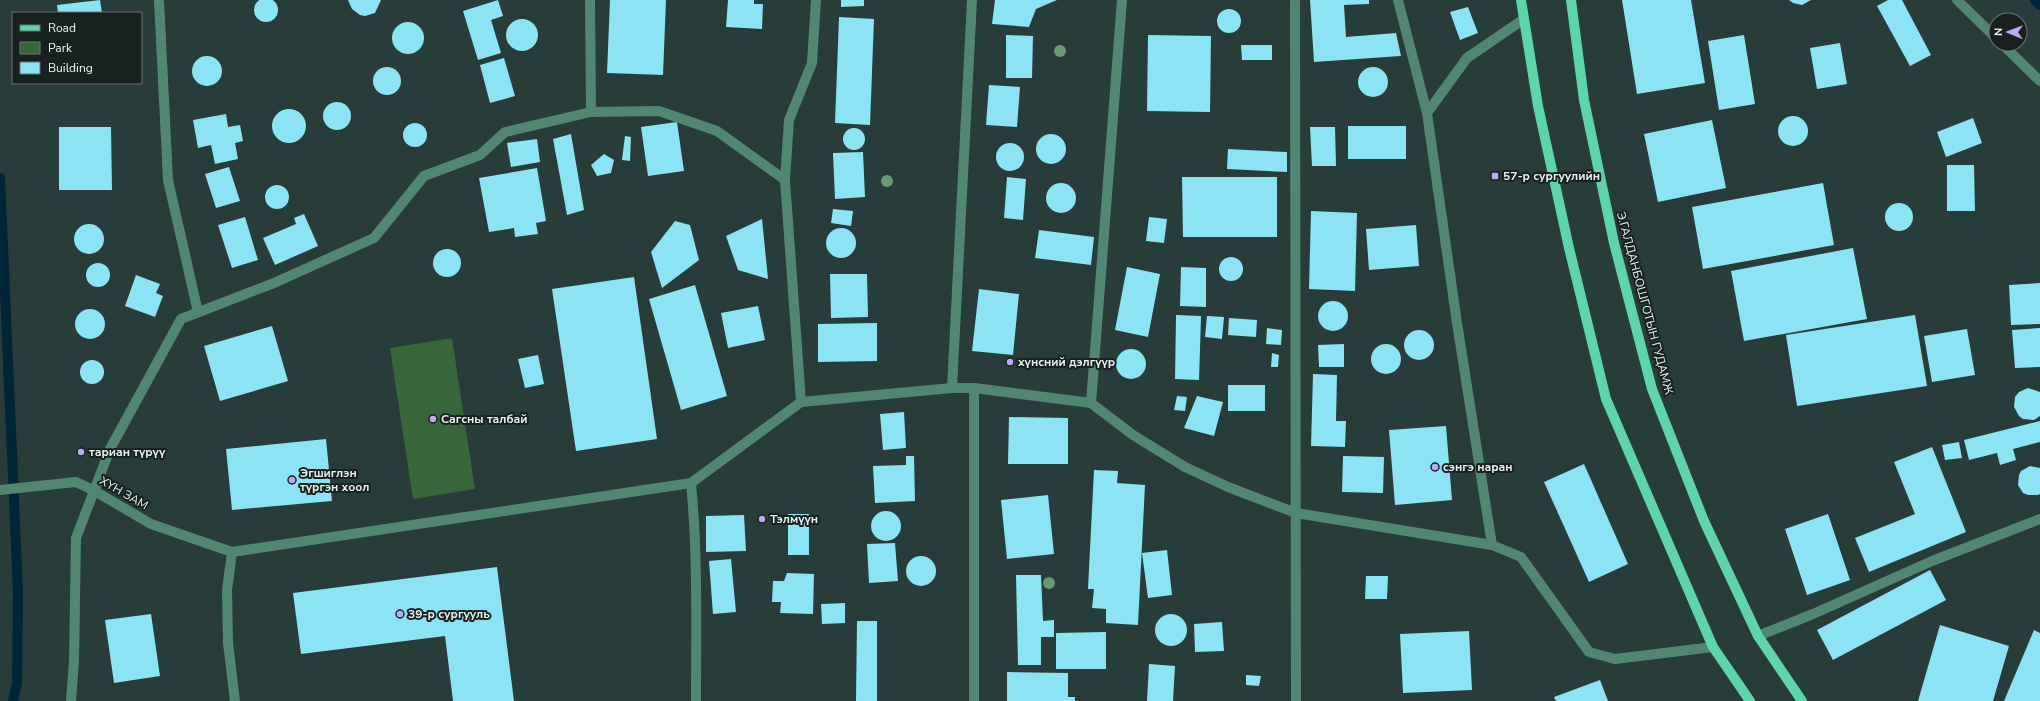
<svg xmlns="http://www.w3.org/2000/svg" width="2040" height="701" font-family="'Nunito Sans',sans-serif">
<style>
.green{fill:#38663b}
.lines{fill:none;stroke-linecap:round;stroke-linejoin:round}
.stream{stroke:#002536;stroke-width:10}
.building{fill:#8ce3f3}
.minor{stroke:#518772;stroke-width:10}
.major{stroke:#5dd4aa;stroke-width:10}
.tree{fill:#6a9a74}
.poi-dot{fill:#bfa9f4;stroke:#182120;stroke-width:1.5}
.labels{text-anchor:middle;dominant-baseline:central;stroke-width:4;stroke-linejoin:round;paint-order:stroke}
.poi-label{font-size:12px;font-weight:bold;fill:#e7f3f2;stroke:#182120;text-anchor:start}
.street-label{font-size:12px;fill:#e7f3f2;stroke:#182120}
</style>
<rect width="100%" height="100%" fill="#283c3a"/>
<path class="green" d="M452,338L475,489L413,499L390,348Z"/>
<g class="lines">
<g class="stream">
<path d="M2035,0L2040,5"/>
<path d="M0,178L18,591L17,683L13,701"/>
</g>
</g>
<g class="building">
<circle cx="266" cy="10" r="12"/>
<path d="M100,0L102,13H58L57,5Z"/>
<path d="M348,0H381L375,13L365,16L360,15L352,9Z"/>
<path d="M498,0L503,16L491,20L501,53L478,60L463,11Z"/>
<path d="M610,0H666L663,75L607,73Z"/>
<path d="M728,0H754V4H763L762,29L726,27Z"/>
<path d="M841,0H864V6L841,7Z"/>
<path d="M995,0H1057L1036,9L1029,27L992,24Z"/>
<path d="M1310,0H1369V4L1344,5L1346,37L1396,33L1401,56L1314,62Z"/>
<path d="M1622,0H1691L1705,83L1637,94Z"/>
<path d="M1789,0H1811L1802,5L1793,3Z"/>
<path d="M1888,0H1902L1931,55L1910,66L1877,6Z"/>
<path d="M1468,7L1478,33L1460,40L1450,12Z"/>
<circle cx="1229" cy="21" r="12"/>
<path d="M839,17L874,19L870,125L835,123Z"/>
<circle cx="522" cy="35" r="16"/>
<circle cx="408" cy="38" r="16"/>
<path d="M1006,35L1033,36L1032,78H1006Z"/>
<path d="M1148,35L1211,36L1210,112L1147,111Z"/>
<path d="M1744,35L1755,104L1719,110L1708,41Z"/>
<path d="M1840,43L1847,84L1817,89L1810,48Z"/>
<path d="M1241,45H1272V60H1242Z"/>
<circle cx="207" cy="71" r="15"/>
<path d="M504,58L515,96L490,103L480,65Z"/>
<circle cx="1373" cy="82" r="15"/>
<circle cx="387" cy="81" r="14"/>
<path d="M989,85L1020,87L1017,127L986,125Z"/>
<circle cx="337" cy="116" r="14"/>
<circle cx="289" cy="126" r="17"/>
<path d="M226,114L228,127L240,125L243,141L235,143L238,159L215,164L211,145L198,148L193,120Z"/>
<circle cx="1793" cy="131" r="15"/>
<path d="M1973,118L1982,143L1946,157L1937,132Z"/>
<path d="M1712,120L1726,188L1658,202L1644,134Z"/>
<path d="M677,122L684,171L648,176L641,127Z"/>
<circle cx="415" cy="135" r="12"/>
<rect x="1348" y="126" width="58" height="33"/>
<path d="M59,127H111L112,190H59Z"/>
<path d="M1310,127H1335L1336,166H1312Z"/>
<circle cx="854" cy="139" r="11"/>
<circle cx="1051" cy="149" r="15"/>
<path d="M571,134L584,210L567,215L553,139Z"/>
<path d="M625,136L631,137L630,161L622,160Z"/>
<path d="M537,139L540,162L511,167L507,143Z"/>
<circle cx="1010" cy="157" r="14"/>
<path d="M1228,149L1287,152V172L1227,169Z"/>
<path d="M863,152L865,197L835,199L833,153Z"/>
<path d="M604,154L614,160L611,173L597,176L591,165Z"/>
<path d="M1947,165H1974L1975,211H1947Z"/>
<path d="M229,167L240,201L216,208L205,174Z"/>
<path d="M537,168L546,221L536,223L538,234L515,237L514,228L489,232L479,178Z"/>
<path d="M1007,177L1026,179L1023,220L1004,218Z"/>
<path d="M1182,177H1277V237H1183Z"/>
<path d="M1823,183L1834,245L1703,269L1692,207Z"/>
<circle cx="1061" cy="198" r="15"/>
<circle cx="277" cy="197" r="12"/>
<circle cx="1899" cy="217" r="14"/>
<path d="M833,209L853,211L851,226L831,223Z"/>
<path d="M1311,211L1357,213L1355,291L1309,289Z"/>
<path d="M304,214L318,246L275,265L263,238L296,224L294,218Z"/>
<path d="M245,217L258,260L232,268L218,225Z"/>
<path d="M1149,217L1167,219L1164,243L1146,241Z"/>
<path d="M762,219L768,279L738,270L726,236Z"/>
<path d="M675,221L690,225L699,260L662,288L651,252Z"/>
<circle cx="89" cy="239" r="15"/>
<path d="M1416,225L1419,266L1369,270L1366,229Z"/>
<circle cx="841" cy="243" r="15"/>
<path d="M1039,230L1094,237L1091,265L1035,258Z"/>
<path d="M1853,248L1867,319L1744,341L1731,271Z"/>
<circle cx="447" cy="263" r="14"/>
<circle cx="1231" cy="269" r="12"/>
<circle cx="98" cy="275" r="12"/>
<path d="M1127,267L1160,274L1148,337L1115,330Z"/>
<path d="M1181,267L1206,268V307L1180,306Z"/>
<path d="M830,274H867L868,317L831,318Z"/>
<path d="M136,275L160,284L156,293L163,296L155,317L125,306Z"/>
<path d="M634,277L657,439L576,451L552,289Z"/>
<path d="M2040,283V324L2011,325L2009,285Z"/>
<path d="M695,285L727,396L681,410L649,299Z"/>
<path d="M979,289L1019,294L1013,355L972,351Z"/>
<circle cx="1333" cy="316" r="15"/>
<path d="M758,306L765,340L728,348L721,313Z"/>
<circle cx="90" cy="324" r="15"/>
<path d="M1176,315L1201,316L1199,380L1175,379Z"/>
<path d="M1915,315L1927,386L1797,406L1786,335Z"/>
<path d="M1207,316L1224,317L1222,339L1205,337Z"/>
<path d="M1229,318L1257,320L1256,337L1228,335Z"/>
<path d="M877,323V361L818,362V324Z"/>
<path d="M272,326L288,381L220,401L204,346Z"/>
<path d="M1267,328L1282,330L1281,345L1266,344Z"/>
<path d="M2040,328V367L2015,368L2012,330Z"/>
<path d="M1967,329L1975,375L1932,382L1924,336Z"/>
<circle cx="1419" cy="345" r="15"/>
<circle cx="1386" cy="359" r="15"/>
<path d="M1344,344V367H1319L1318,345Z"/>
<circle cx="1131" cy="364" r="15"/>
<path d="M1272,353L1279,355L1278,367H1271Z"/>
<path d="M538,355L544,384L525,388L518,359Z"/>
<circle cx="92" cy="372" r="12"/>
<path d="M1313,374L1337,375L1336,421H1346L1345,447L1311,446Z"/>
<rect x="1228" y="385" width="37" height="26"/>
<path d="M2028,388L2040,392V416L2034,420L2023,419L2019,416L2014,407L2015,397L2019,392Z"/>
<path d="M1177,396L1187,397L1185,411L1174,410Z"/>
<path d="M1197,396L1223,402L1214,436L1184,428Z"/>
<path d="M904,412L906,448L883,450L880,414Z"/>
<path d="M1009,417L1068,418V464H1008Z"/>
<path d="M2040,421V442L2013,449L2016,460L2000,465L1997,453L1969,460L1964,440Z"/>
<path d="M1446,426L1452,500L1395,505L1389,430Z"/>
<path d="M326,439L332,501L232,510L226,449Z"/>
<path d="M1959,442L1962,458L1945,460L1942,445Z"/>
<path d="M1932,447L1966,532L1869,572L1855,538L1915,514L1894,462Z"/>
<path d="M906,456H914L915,501L875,503L873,466L906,465Z"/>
<path d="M1343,456L1384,457L1383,493L1342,492Z"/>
<path d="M1584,464L1628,564L1589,582L1544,482Z"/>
<path d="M2030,466L2040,468V494L2038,495H2028L2023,493L2018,485L2019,475L2021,471Z"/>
<path d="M1094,470L1118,471L1117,483L1145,485L1138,625L1106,623V609L1092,608L1094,589H1088Z"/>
<path d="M1048,495L1054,554L1007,559L1001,500Z"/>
<circle cx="886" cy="526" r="15"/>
<rect x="788" y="514" width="21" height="41"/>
<path d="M1828,514L1850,580L1807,595L1785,529Z"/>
<path d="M744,515L746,551L706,552V516Z"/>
<path d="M895,543L898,581L869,583L867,544Z"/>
<path d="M1167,550L1172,595L1148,598L1142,553Z"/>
<circle cx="921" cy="571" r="15"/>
<path d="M731,559L736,612L713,614L709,561Z"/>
<path d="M497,567L514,701H453L445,636L301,654L293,593Z"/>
<path d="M1930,570L1946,600L1833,660L1817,630Z"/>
<path d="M787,573L814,574L813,614L780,613L781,602H772L773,581H784Z"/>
<path d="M1016,575H1041L1043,621L1054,620V637H1041V665H1018Z"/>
<path d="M1366,576H1388L1387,599H1365Z"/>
<path d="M845,603V623L822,624L821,604Z"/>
<path d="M151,614L160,676L114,683L105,620Z"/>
<circle cx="1171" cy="630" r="16"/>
<path d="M857,621H877V701H856Z"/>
<path d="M1222,622L1224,651L1195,652L1194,624Z"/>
<path d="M1940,625L2009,646L1993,701H1918Z"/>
<path d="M2034,630L2040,633V701H2004Z"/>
<path d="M1469,631L1472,690L1403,693L1400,634Z"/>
<path d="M1106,632V669H1056V633Z"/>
<path d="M1149,664L1175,666L1173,701H1147Z"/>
<path d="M1007,672L1068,673V697H1075V701H1007Z"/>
<path d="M1246,675L1261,676L1259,686L1246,685Z"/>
<path d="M1600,680L1608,701H1556L1554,697Z"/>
</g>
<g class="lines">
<g class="minor">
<path d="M159,0L168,180L198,312"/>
<path d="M590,0L591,112"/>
<path d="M1295,0L1296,701"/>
<path d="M1398,0L1427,113L1457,323L1492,545"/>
<path d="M1957,0L1996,38"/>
<path d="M2002,44L2040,81"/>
<path d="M1427,113L1467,58L1524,19"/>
<path d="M952,388L972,0"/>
<path d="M801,402L785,180L789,120L812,63L816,0"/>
<path d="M1091,403L1122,0"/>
<path d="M691,483C698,555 696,628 696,701"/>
<path d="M0,490L76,482L93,490L151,524L232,552L691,483L801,402L952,388H974L1091,403L1133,435L1185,467L1228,487L1296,513L1492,545L1521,557L1589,652L1615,659L1713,647"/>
<path d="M232,552L227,590L228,643L235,701"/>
<path d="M1758,636L1813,614L1932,561L2040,519"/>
<path d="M71,701L74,661L76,538L110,449L181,319L274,283L374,238L424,176L480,155L505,132L591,112L659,111L717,131L785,180"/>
<path d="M974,701V388"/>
</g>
<g class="major">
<path d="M1521,0L1538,106L1569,248L1606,399L1713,647L1750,701"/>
<path d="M1571,0L1584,100L1614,243L1652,389L1704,521L1758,636L1802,701"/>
</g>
</g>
<g class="tree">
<circle cx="1060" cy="51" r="6"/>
<circle cx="887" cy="181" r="6"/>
<circle cx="1049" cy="583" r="6"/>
</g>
<g class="poi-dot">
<rect x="1491" y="172" width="8" height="8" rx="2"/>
<circle cx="1010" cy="362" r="4"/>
<circle cx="433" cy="419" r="4"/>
<circle cx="81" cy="452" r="4"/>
<circle cx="1435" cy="467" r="4"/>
<circle cx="292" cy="480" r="4"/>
<circle cx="762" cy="519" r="4"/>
<circle cx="400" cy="614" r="4"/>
</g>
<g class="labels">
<g class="poi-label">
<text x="1503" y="176">57-р сургуулийн</text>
<text x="1018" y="362">хүнсний дэлгүүр</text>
<text x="441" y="419">Сагсны талбай</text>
<text x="89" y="452">тариан түрүү</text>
<text x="1443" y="467">сэнгэ наран</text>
<text x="300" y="473">Эгшиглэн<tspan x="300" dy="14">түргэн хоол</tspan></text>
<text x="770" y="519">Тэлмүүн</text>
<text x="408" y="614">39-р сургууль</text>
</g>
<g class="street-label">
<text transform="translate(1645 303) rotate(75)">Э.ГАЛДАНБОШГОТЫН ГУДАМЖ</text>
<text transform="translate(124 493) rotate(30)">ХҮН ЗАМ</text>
</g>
</g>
<rect x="12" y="12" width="130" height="72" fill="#182120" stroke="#6b7574"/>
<rect x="20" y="25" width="20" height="6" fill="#5dd4aa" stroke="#6b7574"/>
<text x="48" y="32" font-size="12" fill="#e7f3f2">Road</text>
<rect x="20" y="42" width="20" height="12" fill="#38663b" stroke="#6b7574"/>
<text x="48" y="52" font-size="12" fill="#e7f3f2">Park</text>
<rect x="20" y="62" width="20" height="12" fill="#8ce3f3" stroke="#6b7574"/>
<text x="48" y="72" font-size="12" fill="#e7f3f2">Building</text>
<g transform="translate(2008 32) rotate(271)"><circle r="19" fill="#182120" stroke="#6b7574"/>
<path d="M0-3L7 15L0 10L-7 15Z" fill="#bfa9f4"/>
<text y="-6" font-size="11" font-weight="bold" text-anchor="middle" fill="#e7f3f2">N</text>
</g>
</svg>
